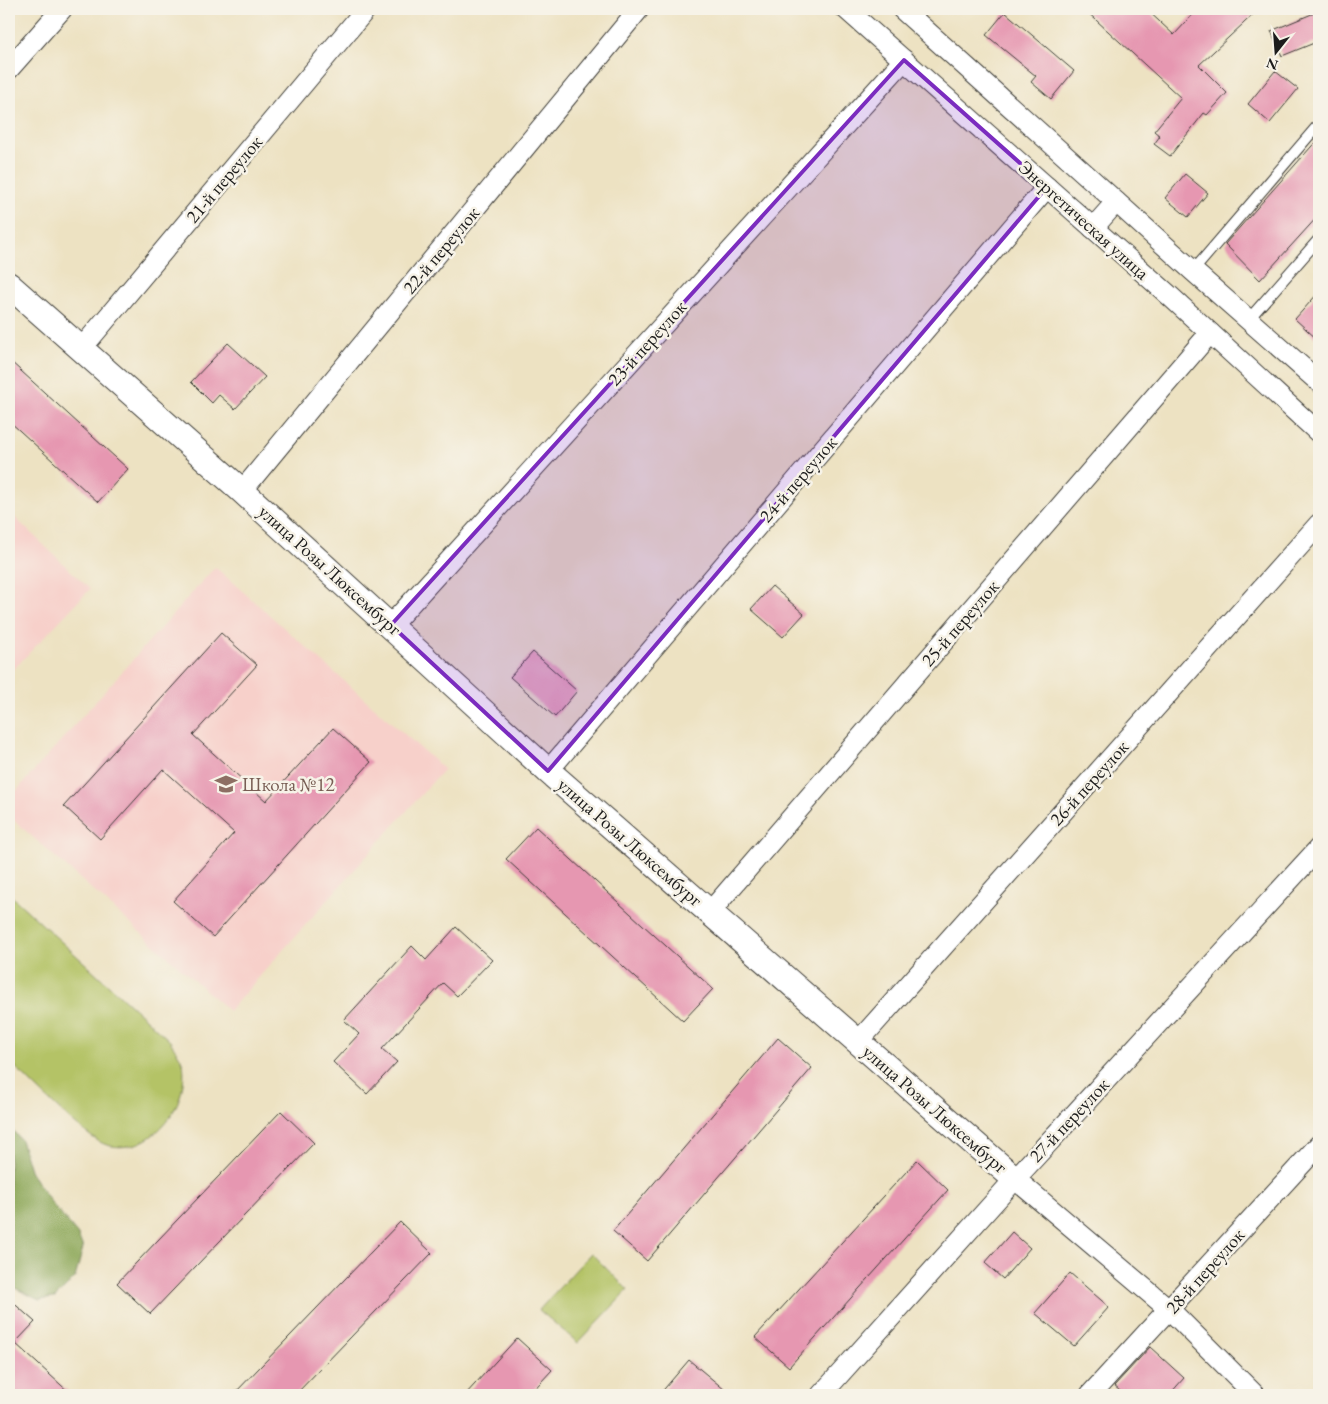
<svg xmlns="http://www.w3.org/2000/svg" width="1328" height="1404" font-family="'EB Garamond',serif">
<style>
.built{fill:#f7d0ca}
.green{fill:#b4c366;stroke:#687041}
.forest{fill:#8fa95b;stroke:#56623c}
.building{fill:#e697b1}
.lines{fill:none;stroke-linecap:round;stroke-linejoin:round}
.service-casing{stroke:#3b3a35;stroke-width:12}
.minor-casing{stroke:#3b3a35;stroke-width:22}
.tertiary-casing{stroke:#3b3a35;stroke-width:27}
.service{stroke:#fff;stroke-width:10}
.minor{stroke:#fff;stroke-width:20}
.tertiary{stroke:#fff;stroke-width:25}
.marked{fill:#7b2cbf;fill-opacity:0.2;stroke:#7b2cbf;stroke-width:4;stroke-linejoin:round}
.labels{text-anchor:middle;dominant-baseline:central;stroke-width:5;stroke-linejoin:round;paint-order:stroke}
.street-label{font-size:19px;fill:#1c1c1c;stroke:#f7f3e8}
.education-label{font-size:19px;fill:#785e54;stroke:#f7f3e8;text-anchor:start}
</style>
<rect width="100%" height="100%" fill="#f7f3e8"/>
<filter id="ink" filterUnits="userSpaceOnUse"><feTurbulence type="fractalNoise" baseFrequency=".02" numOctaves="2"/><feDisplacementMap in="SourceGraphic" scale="10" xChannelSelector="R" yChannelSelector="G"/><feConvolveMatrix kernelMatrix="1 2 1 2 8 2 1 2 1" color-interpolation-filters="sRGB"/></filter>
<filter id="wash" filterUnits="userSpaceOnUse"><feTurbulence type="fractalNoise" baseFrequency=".0096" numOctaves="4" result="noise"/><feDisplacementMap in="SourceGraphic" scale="20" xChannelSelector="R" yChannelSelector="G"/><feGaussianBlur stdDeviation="1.12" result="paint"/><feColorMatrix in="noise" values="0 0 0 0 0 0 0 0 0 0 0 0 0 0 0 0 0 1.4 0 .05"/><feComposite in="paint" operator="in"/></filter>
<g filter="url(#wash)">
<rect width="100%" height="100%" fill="#ede2c2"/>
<g class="built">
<path d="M9,512L90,589L9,674Z"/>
<path d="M215,567L444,769L229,1011L9,816V799Z"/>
</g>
<g class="green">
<path d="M9,894L170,1041C174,1048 181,1057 183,1064C190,1105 151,1157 107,1145C85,1139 28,1079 9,1061Z"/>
<path d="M591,1253L628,1290L578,1343L539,1310Z"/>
</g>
<path class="forest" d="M9,1126L21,1140L31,1173L53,1205L78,1235L83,1248L75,1278L55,1298L39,1300L9,1285Z"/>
<g id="blocks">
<g class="building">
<path d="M1084,9H1146L1174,35L1198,9H1259L1199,65L1227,93L1207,115L1204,113L1170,156L1154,144L1160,136L1154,131L1181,98Z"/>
<path d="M1319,11V41L1282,56L1271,31Z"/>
<path d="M1005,12L1074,71L1051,99L1031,82L1036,76L986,35Z"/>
<path d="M1275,71L1298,89L1270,123L1248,104Z"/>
<path d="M1319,138V215L1260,280L1225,244Z"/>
<path d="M1185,174L1208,193L1188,217L1165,198Z"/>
<path d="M1319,292V341L1295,319Z"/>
<path d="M228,343L265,377L235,409L219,395L212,403L191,382Z"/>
<path d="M9,360L128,469L98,502L9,421Z"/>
<path d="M772,586L804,614L783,637L751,609Z"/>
<path d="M221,633L257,665L193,735L266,801L333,728L371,762L213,937L173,901L234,833L163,769L100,839L64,806Z"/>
<path d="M533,652L577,691L555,717L510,677Z"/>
<path d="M536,827L713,989L683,1021L506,859Z"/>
<path d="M456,927L492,960L457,996L443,983L382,1049L397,1062L367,1094L333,1062L359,1034L344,1020L412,946L426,960Z"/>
<path d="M778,1038L812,1068L647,1261L613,1231Z"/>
<path d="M281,1111L314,1143L150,1314L117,1283Z"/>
<path d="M917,1160L948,1190L789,1367L755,1337Z"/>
<path d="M400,1222L432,1253L295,1395H233Z"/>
<path d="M1012,1232L1030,1248L1003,1279L985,1263Z"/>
<path d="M1070,1273L1109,1307L1074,1346L1035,1313Z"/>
<path d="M9,1299L35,1322L15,1343L72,1395H9Z"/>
<path d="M517,1338L552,1370L529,1395H465Z"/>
<path d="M1150,1347L1184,1378L1169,1395H1125L1114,1386Z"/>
<path d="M689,1360L731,1395H659Z"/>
</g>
</g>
</g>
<g filter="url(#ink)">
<use href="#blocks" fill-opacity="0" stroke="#3b3a35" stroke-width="1"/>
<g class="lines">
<g class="service-casing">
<g id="service">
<path d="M1193,271L1319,124"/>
<path d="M1248,320L1319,239"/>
</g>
</g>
<g class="minor-casing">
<g id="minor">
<path d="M846,9L1171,297L1319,433"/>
<path d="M902,9L1193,271L1319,382"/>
<path d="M9,69L62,9"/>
<path d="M1093,228L1116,202"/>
<path d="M82,348L366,9"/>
<path d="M242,491L639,9"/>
<path d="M391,625L904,60"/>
<path d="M548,771L1047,187"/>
<path d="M710,912L1210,333"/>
<path d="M858,1042L1319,524"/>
<path d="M1015,1179L1170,1310L1255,1395"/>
<path d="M821,1395L1015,1179L1319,848"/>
<path d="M1090,1395L1319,1145"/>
</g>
</g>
<g class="tertiary-casing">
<path id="tertiary" d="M9,285L242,491L548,771L1015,1179"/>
</g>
<use href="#service" class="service"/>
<use href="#minor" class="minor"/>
<use href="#tertiary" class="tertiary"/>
</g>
</g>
<path class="marked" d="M904,60L1047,187L548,771L391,625Z"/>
<defs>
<g id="school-bare" transform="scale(1.725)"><path d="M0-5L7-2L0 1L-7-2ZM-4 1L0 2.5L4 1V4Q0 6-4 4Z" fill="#8d6e63" stroke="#f7f3e8" stroke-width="2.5" paint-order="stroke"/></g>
</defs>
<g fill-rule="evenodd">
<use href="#school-bare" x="226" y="784"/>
</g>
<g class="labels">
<g class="street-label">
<text transform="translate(224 179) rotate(-50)">21-й переулок</text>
<text transform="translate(1084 220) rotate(42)">Энергетическая улица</text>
<text transform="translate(441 250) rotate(-50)">22-й переулок</text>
<text transform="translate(647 343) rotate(-48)">23-й переулок</text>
<text transform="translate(798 479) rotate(-49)">24-й переулок</text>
<text transform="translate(330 570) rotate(42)">улица Розы Люксембург</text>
<text transform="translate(960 623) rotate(-49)">25-й переулок</text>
<text transform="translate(1089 783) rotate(-48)">26-й переулок</text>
<text transform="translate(630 842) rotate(41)">улица Розы Люксембург</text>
<text transform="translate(935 1109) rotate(41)">улица Розы Люксембург</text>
<text transform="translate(1069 1120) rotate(-47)">27-й переулок</text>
<text transform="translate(1205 1271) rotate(-48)">28-й переулок</text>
</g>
<g class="education-label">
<text x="242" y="784">Школа №12</text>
</g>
</g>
<rect width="1328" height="1404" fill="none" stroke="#f7f3e8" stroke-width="30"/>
<g transform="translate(1276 52) rotate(197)" stroke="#f7f3e8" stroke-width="4" paint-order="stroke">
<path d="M0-4L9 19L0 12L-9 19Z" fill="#1c1c1c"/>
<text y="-8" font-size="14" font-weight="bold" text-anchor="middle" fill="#1c1c1c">N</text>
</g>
</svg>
